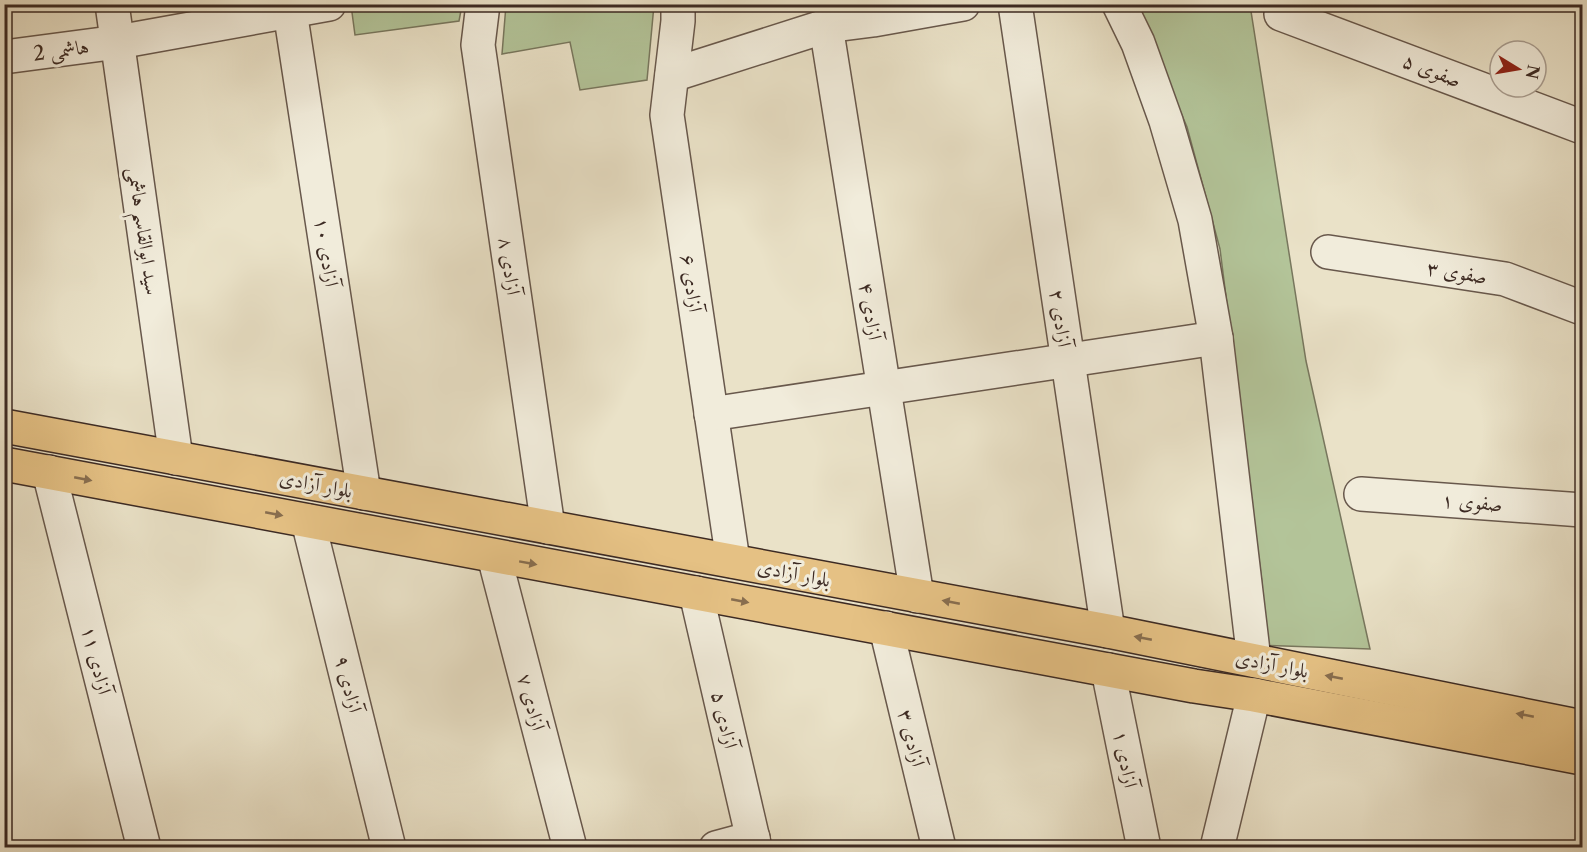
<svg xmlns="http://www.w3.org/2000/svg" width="1587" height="852" font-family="'Libre Caslon Text',Amiri,serif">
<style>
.green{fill:#b3c499;stroke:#78775e;stroke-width:1.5}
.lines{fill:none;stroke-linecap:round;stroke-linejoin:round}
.minor-casing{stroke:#68584c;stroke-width:36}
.major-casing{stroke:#3c2a23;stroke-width:36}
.minor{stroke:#f1ecdb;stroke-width:33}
.major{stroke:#e5c184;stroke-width:33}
.oneway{fill:#886e4f}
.labels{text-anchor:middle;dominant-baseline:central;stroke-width:6;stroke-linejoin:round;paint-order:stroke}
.street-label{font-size:20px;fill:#3c2a23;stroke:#f1ecdb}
</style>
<rect width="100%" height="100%" fill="#eae2c8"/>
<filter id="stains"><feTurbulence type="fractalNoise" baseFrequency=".00333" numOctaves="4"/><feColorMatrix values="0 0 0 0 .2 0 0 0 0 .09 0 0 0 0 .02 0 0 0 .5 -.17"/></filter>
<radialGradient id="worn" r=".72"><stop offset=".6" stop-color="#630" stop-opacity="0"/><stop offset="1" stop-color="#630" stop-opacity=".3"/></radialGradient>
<g class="green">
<path d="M351,5V4L462,5L459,21L355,35Z"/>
<path d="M506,5H654L647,80L580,90L570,42L502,54Z"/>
<path d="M1135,5H1250L1306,361L1370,649L1252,645L1262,583L1220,249L1187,127Z"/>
</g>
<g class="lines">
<g class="minor-casing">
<g id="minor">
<path d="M112,4L176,458"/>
<path d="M483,4L478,45L548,527"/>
<path d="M678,4V21L667,115L733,561"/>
<path d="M1015,4L1108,631"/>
<path d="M1119,4L1138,43L1166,121L1195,220L1216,338L1254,660"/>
<path d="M290,11L364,493"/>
<path d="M1281,14L1582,127"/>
<path d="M826,26L917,596"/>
<path d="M4,57L118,42L329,4"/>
<path d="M672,75L826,26L873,20L963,4"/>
<path d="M1328,252L1505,279L1582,308"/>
<path d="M711,414L1216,338"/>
<path d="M49,472L144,848"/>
<path d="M1361,494L1582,510"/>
<path d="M308,521L389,848"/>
<path d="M494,556L570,848"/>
<path d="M696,593L755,848"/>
<path d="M886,628L939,848"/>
<path d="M1108,670L1144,848"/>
<path d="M716,848L753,838"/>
<path d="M1217,848L1254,695"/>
</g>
</g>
<g class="major-casing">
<g id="major">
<path d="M4,426L1108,631L1582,727"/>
<path d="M4,464L1194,686L1254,695L1582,758"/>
</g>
</g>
<use href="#minor" class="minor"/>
<use href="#major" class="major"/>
</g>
<defs><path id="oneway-solid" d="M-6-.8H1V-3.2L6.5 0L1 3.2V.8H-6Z" transform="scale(1.5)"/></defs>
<g class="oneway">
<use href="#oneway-solid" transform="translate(83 479) rotate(11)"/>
<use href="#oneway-solid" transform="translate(274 514) rotate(11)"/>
<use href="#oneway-solid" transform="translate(528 563) rotate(10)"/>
<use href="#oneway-solid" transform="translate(740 601) rotate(11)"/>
<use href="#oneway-solid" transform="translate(951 602) rotate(-169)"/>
<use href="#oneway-solid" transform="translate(1143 638) rotate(-169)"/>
<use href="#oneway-solid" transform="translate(1334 677) rotate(-169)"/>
<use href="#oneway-solid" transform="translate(1525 715) rotate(-169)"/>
</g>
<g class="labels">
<g class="street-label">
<text transform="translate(61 50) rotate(-8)">هاشمی 2</text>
<text transform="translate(1432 70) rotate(21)">صفوی ۵</text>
<text transform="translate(144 231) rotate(82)">سید ابوالقاسم هاشمی</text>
<text transform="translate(327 252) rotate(81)">آزادی ۱۰</text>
<text transform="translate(510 266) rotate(82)">آزادی ۸</text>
<text transform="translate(1457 272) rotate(9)">صفوی ۳</text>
<text transform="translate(692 283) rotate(82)">آزادی ۶</text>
<text transform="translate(871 311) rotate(81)">آزادی ۴</text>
<text transform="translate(1061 318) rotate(82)">آزادی ۲</text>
<text transform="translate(316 484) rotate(11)">بلوار آزادی</text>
<text transform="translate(1472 502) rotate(4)">صفوی ۱</text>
<text transform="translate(794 573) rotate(11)">بلوار آزادی</text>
<text transform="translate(97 660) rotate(76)">آزادی ۱۱</text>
<text transform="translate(1272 664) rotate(11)">بلوار آزادی</text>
<text transform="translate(349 684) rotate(76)">آزادی ۹</text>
<text transform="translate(532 702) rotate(75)">آزادی ۷</text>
<text transform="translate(725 720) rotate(77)">آزادی ۵</text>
<text transform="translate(912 738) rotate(76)">آزادی ۳</text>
<text transform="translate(1126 759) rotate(79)">آزادی ۱</text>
</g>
</g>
<rect width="1587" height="852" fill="none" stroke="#eae2c8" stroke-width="24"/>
<rect x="6" y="6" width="1575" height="840" fill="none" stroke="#3c2a23" stroke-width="3"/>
<rect x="12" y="12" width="1563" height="828" fill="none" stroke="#3c2a23" stroke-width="1.5"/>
<g transform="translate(1518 69) rotate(101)"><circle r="28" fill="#f1ecdb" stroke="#a99e91" stroke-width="1.5"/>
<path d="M0-4.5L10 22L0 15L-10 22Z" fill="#8f2418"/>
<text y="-9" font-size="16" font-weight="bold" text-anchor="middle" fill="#3c2a23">N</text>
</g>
<rect width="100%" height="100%" filter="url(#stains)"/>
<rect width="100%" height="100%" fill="url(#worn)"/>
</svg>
